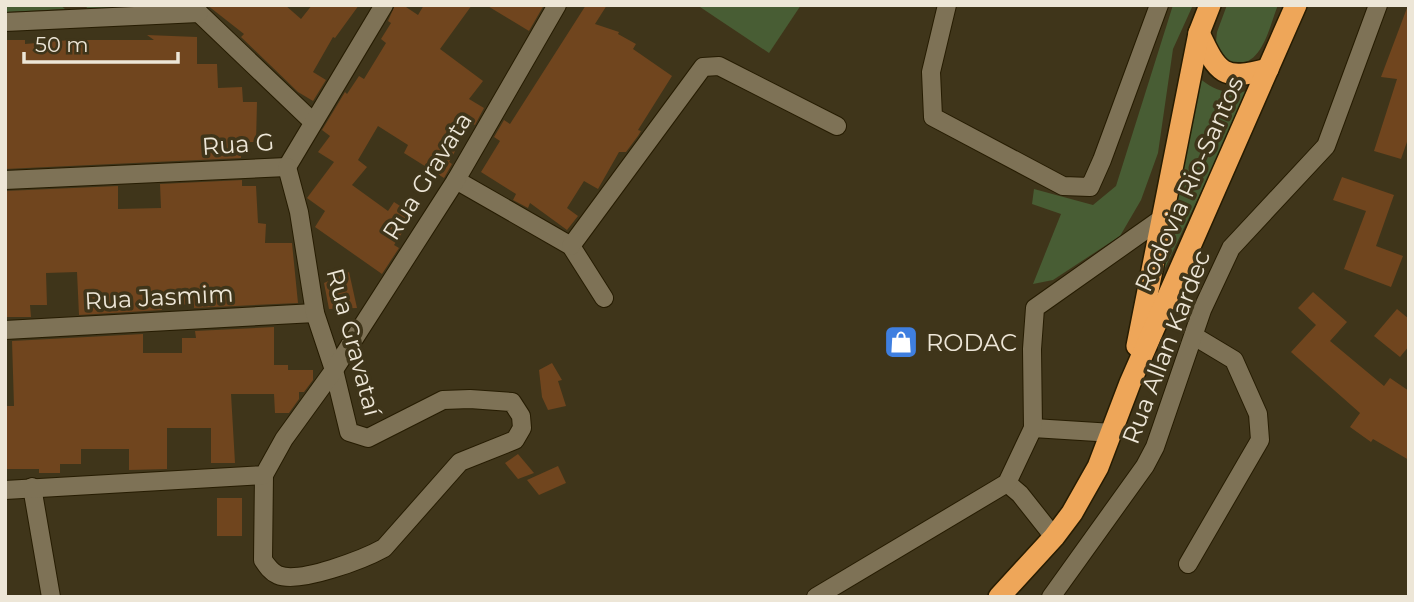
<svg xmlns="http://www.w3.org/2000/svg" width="1414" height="602" font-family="Montserrat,sans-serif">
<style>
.green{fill:#485d34}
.building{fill:#70451e}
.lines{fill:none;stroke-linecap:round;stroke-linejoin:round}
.street-casing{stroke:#261c02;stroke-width:20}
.highway-casing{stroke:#261c02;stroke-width:24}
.street{stroke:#7e7256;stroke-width:18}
.highway{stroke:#eea659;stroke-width:21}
.labels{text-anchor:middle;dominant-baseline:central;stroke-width:7;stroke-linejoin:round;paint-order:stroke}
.street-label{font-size:24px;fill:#ede6d7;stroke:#3f351a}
.poi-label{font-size:24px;fill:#ede6d7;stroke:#3f351a;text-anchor:start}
</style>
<rect width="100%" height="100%" fill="#3f351a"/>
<g class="green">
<path d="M5,5H60L65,9L5,12Z"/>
<path d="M88,5H178L176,9H86Z"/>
<path d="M697,5H801L769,53Z"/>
<path d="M1173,5H1193L1173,49L1158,153L1141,200L1120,236L1053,280L1033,284L1061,214L1032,204L1034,189L1093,205L1116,186Z"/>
<path d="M1227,5H1278C1270,24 1263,64 1238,63C1227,63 1221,58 1215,50L1217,32Z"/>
<path d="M1200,79C1218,92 1226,94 1249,91L1164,270Z"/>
</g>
<g class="building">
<path d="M207,5H285L301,19L312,5H359L335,38L333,37L313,72L326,80L313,101L298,92L241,37L244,34Z"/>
<path d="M395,5H403L418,15L424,5H472L440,49L483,81L469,99L484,108L475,125L471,123L449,162L452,164L444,178L404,153L408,145L378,126L358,160L367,167L352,185L388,211L394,202L414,215L394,245L399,248L382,274L315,227L325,211L307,198L334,162L318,152L330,136L322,130L345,92L347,94L359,76L364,79L386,43L381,39L391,23L388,21Z"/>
<path d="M486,5H544L529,31Z"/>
<path d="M586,5H607L595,24L619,32L618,34L636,44L633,49L672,76L638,130L641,131L638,136L626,152H619L598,189L584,181L567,208L578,216L567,230L530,203L528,208L513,200L516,194L481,172L500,141L494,137L504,120L510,124Z"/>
<path d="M1407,8L1409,136L1401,159L1374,151L1397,79L1381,77Z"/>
<path d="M147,35L197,37V64H217L218,88L242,87L243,102H257L256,142H241V158L5,169V40H25V44L70,40H154Z"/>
<path d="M1342,177L1394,195L1376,246L1403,256L1391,287L1344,269L1366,211L1333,200Z"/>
<path d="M242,180V186H256L258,223L266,224L265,243H292L298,303L194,308V304L161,306L162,310L79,315L77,272L46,273L47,305H30L31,317H5V191L118,186V209L161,208L160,184Z"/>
<path d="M349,272L357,308L329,309L324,283Z"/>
<path d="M1313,292L1347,322L1330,341L1384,386L1390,378L1409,391V460L1373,439L1371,442L1350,427L1360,413L1291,352L1316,325L1298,308Z"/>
<path d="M1397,309L1409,319V346L1400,357L1374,336Z"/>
<path d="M274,327V365H288V370H313V380L304,392H299V399L289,413H275L274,394H231L235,463H211V428H167V469L129,470V449H81V464H60V473H39V469H5V406H14L12,341L143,334V353H182V338H196L195,331Z"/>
<path d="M552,363L562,380L558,381L566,406L548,410L542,397L539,370Z"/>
<path d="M518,454L534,473L518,479L505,463Z"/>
<path d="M558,466L566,483L539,495L527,480Z"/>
<rect x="217" y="498" width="25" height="38"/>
</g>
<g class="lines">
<g class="street-casing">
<g id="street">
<path d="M947,5L931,72L933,117L1063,186L1090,187L1102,160L1159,5"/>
<path d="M199,13L313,122"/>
<path d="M5,22L199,13"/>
<path d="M287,167L384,5"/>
<path d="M5,180L287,167"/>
<path d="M456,180L571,246L604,298"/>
<path d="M571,246L703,67L719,66L837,126"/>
<path d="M5,330L315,313"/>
<path d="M1033,428L1113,433"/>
<path d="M264,475L263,560C267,566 271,572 278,575C300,584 364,559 384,548L460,462L515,440L522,428L521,416L512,402L470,399L443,400L368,438L349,432L334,370L315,313L299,212L287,167"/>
<path d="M1007,483L1020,494L1054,537"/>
<path d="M32,487L51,597"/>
<path d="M5,490L264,475L284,439L334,370L456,180L557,5"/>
<path d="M1188,564L1260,440L1258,414L1234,360L1194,336"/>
<path d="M816,597L1007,483L1033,428L1032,349L1035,308L1161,219"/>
<path d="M1051,597L1145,466L1155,447L1202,310L1231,248L1326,146L1378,5"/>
</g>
</g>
<g class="highway-casing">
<g id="highway">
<path d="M1199,33C1218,74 1223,81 1268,69"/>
<path d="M1137,346L1199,33L1210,5"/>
<path d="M999,597L1054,537L1072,513L1098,467L1130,383L1296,5"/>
</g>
</g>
<use href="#street" class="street"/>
<use href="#highway" class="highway"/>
</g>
<defs>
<g id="shop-square" transform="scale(1.75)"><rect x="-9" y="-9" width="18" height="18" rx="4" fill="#3f7fe0" stroke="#3f351a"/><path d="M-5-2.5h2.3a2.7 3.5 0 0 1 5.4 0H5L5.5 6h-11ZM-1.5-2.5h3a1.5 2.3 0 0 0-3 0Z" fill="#fff"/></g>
</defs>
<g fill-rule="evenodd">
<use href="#shop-square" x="901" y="342"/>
</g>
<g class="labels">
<g class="street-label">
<text transform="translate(238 144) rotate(-4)">Rua G</text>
<text transform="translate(427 176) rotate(-58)">Rua Gravata</text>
<text transform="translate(1189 184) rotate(-66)">Rodovia Rio-Santos</text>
<text transform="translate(159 297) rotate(-3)">Rua Jasmim</text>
<text transform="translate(354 342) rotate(75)">Rua Gravataí</text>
<text transform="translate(1166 347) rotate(-69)">Rua Allan Kardec</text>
</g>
<g class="poi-label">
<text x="926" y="342">RODAC</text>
</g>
</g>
<rect width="1414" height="602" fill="none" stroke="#ede6d7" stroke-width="14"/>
<path d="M24 52v10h154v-10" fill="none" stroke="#ede6d7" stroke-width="3.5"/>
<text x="35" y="52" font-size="21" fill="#ede6d7" stroke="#3f351a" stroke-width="5" paint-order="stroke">50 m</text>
</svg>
